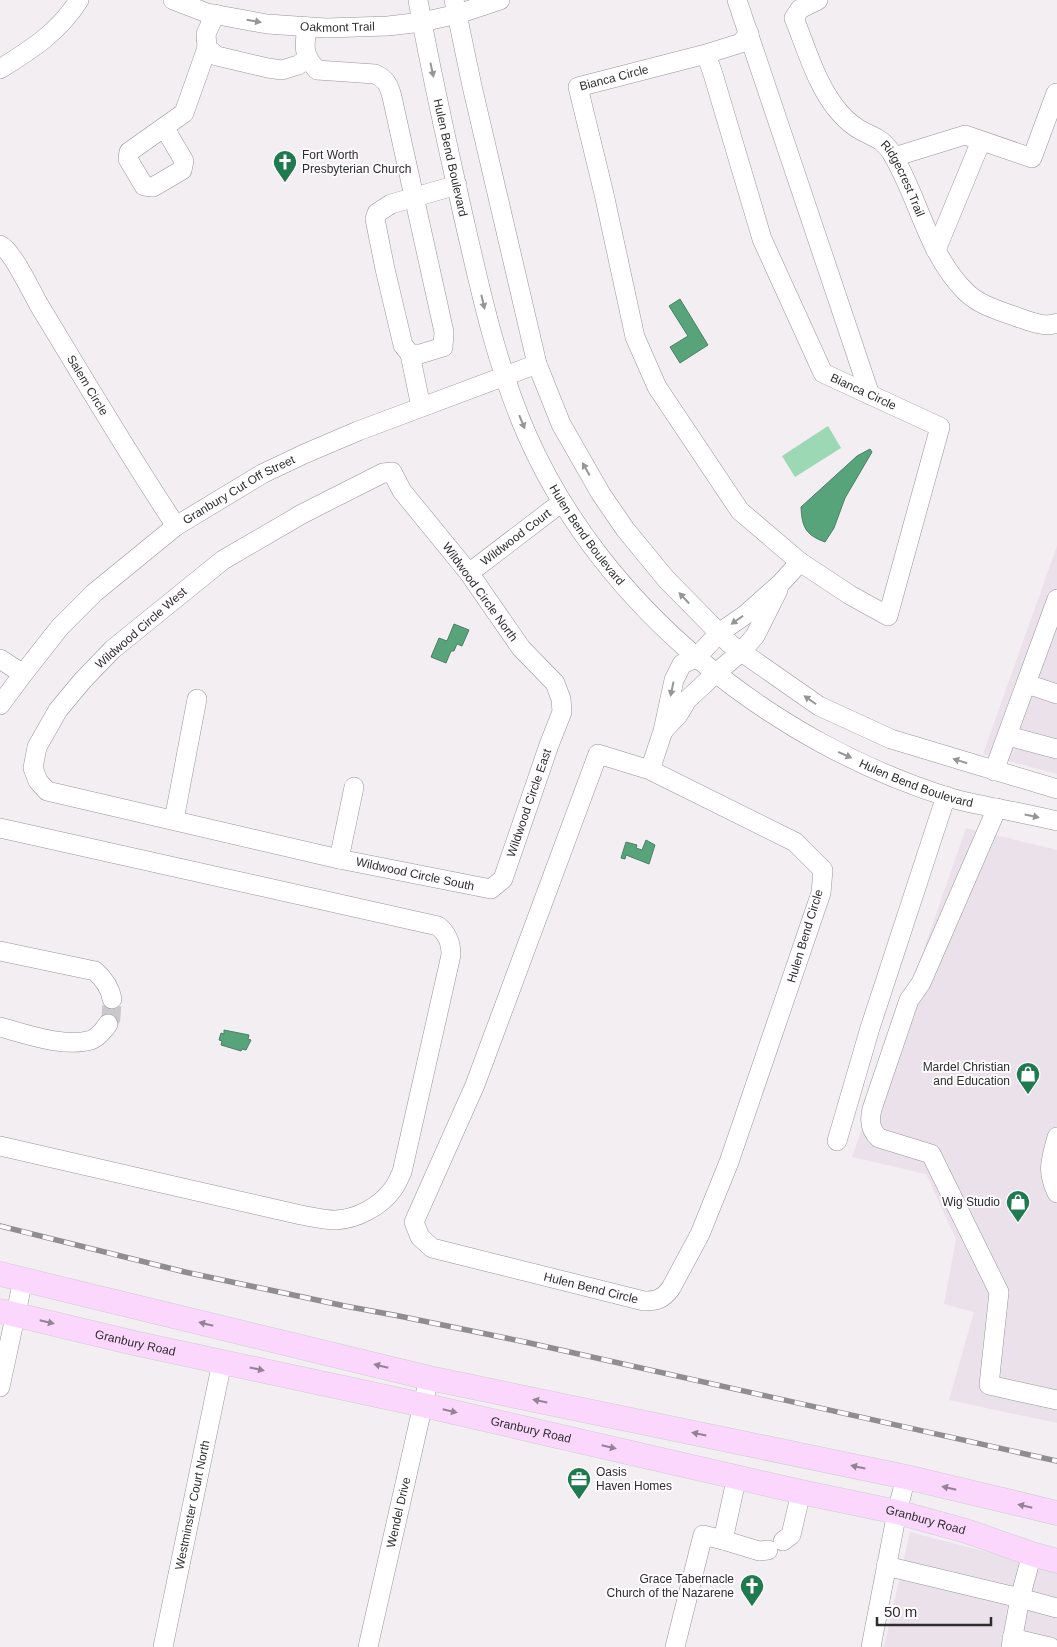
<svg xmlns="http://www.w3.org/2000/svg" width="1057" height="1647" font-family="Arial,sans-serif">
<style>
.built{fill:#ebe1eb}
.green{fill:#9dd8b4}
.water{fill:#58a47a;stroke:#4c8164}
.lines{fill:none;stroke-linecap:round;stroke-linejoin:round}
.minor-tunnel{stroke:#cbc8cb;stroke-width:19;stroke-dasharray:19 9;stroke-linecap:butt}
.minor-casing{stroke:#989598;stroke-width:20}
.major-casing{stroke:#cdcdcd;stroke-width:25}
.minor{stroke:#fff;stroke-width:19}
.major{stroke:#fbd7fe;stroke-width:24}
.rail-casing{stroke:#8f8d8f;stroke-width:5.5}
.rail{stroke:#fffcff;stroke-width:4;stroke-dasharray:11;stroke-linecap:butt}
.oneway{fill:#979697}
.oneway2{fill:#958296}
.labels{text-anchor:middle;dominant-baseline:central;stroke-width:4;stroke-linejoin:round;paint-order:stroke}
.street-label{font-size:12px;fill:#2f2e2f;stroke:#fffcff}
.poi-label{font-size:12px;fill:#2f2e2f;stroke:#fffcff;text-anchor:end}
</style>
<rect width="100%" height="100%" fill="#f2eef2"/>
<g class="built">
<path d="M1057,546V774L983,754Z"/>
<path d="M966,828L1057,850V1423L949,1400L974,1312L944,1304L956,1239L926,1174L852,1157Z"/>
<path d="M910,1532L1057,1570V1647H884Z"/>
</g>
<path class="green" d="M828,426L841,448L795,477L782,456Z"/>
<g class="water">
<path d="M680,299L708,345L680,363L670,347L688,336L669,306Z"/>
<path d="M870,449L872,452L845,498L834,528L825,542C806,535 802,528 801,507L857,456Z"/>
<path d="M454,624L469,630L462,646L457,644L454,651H451L446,663L431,657L439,638L447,641Z"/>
<path d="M646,840L655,845L649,864L626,855L625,859L621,858L626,842L637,845L636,848L642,850Z"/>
<path d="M224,1030L249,1035L248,1039L251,1040L246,1050L242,1049L241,1051L221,1045L222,1041L219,1040L221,1033L224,1034Z"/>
</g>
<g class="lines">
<path class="minor-tunnel" d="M108,1024L111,1018L112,999"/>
<g class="minor-casing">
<g id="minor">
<path id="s1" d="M173,0L207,13L267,24L326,28L388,26L422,22L458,14L500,0"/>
<path id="s2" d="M418,0C430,69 446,138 461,206C479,284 495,362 527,435C603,608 773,743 951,798C964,802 977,804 990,807C1012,811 1035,816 1057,821"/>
<path d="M454,0L472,86L537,364L561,424L601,494L625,529L666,579L730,644L819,706L891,739L1057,789"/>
<path d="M737,0L870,395"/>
<path id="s3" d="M818,0L800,9L794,18C807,50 817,87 840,113C846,120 856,128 864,132C876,138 883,140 891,152C919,197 927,254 966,292C979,305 1000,311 1017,317C1029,321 1044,328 1057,323"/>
<path d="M215,14L206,34L207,48L217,56L268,68L282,70L298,65L307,59"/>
<path d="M307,27C304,47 303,55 317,70L375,74C386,79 389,85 392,97L444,332L443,347L420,354H410L403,345L385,269L375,219L377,213L391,204L457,185"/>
<path id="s4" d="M706,54L713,74L762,239L823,373L940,427L888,616L850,595L800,562L740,511L657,387L635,337L604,194L578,87L706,54L741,43L749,33"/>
<path d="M0,69C32,49 59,32 79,0"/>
<path d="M164,127L184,161L182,170L153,187L144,186L128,159L129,152L184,113L207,48"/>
<path d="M894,157L965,135L1032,158L1056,93"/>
<path id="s5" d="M0,245C12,250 31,291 39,305C84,379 128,454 176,526"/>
<path d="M936,250L981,141"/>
<path d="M410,354L421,407"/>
<path d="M392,472L402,491L469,573L521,648L555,683L561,699L562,712L549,745L503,879L491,889L339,859L47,791L38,781L33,768L37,747L58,710L83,680L113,649L223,560L302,514L383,473Z"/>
<path id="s6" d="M469,573L562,502"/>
<path d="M0,659L23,674"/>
<path d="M1027,684L1057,694"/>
<path id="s7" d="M0,705L23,674L60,627L94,593L176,526L262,474L304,454L358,431L537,364"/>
<path d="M664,730L678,715L687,700L716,673L741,652L755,636L778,590"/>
<path d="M1008,736L1057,749"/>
<path d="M598,754L650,770L795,842L823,870L821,893L729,1162L700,1234L671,1288C663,1299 657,1301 644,1301L432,1248L420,1237L414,1222L475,1085Z"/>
<path d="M650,770L663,731L674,680L682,664L696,658L719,633L745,615L781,583L800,562"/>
<path d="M994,771L1057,599"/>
<path d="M997,808L921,983L909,1000L872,1109C869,1121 870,1130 879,1138L931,1154L999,1292L989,1385L1057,1400"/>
<path d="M174,820L197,699"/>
<path d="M0,828L438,926C448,934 451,943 451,955L402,1172C399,1178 397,1184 393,1189C381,1206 357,1219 336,1220C325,1220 312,1217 301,1215L0,1146"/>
<path d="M339,859L354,787"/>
<path d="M0,951L95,971C104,979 110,987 112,999"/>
<path d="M0,1027C26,1034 65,1048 91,1040C97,1038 105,1029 108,1024"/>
<path d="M1057,1137C1051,1161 1046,1170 1057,1193"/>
<path d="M837,1141L870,1028L946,796"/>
<path d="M0,1387L23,1280"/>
<path d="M723,1540L759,1551L768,1550"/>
<path d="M783,1541L791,1535L801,1492"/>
<path d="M1032,1554L1020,1598L1057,1608"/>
<path d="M886,1566L1020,1598L1011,1647"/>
<path d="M1012,1638L1050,1647"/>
<path id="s8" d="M163,1647L222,1362"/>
<path id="s9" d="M368,1647L429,1378"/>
<path d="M675,1647L703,1535L723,1540L737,1476"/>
<path d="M871,1647L897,1512L906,1477"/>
</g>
</g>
<g class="major-casing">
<g id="major">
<path d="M0,1274L429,1378L906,1477L1057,1513"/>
<path id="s10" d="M0,1311L134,1343L423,1405L801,1492L897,1512L966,1531L1032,1554L1057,1561"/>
</g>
</g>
<use href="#minor" class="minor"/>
<use href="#major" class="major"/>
<g class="rail-casing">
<path id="rail" d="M0,1226L185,1272L345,1306L399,1316L525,1342L1057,1461"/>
</g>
<use href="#rail" class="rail"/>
</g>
<defs><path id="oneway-solid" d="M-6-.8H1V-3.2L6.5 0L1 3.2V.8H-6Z" transform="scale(1.25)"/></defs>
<g class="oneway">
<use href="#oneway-solid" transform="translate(254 21) rotate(10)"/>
<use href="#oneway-solid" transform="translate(432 70) rotate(78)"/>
<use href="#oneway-solid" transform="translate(483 302) rotate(77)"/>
<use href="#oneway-solid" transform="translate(522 422) rotate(68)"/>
<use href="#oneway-solid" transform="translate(586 469) rotate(-120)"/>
<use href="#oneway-solid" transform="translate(684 598) rotate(-133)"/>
<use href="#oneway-solid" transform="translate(737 620) rotate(145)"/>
<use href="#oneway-solid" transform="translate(672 689) rotate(102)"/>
<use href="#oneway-solid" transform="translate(810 700) rotate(-145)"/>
<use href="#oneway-solid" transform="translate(845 755) rotate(24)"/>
<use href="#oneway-solid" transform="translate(960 761) rotate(-163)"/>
<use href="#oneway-solid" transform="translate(1032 816) rotate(12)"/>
</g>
<g class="oneway2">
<use href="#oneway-solid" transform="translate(47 1322) rotate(13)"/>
<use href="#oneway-solid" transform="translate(206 1324) rotate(-166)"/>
<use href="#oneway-solid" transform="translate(381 1366) rotate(-166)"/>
<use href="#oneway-solid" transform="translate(257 1369) rotate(12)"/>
<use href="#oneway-solid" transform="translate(540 1401) rotate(-168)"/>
<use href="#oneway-solid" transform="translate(450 1411) rotate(13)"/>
<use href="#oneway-solid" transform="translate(699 1434) rotate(-168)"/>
<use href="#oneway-solid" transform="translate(609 1447) rotate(13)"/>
<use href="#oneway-solid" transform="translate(858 1467) rotate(-168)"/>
<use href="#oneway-solid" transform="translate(949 1488) rotate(-167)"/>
<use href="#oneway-solid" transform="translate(1025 1506) rotate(-167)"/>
</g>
<defs>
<g id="church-pin" transform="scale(1.25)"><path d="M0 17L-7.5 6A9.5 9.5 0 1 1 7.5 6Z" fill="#207a4f" stroke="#fffcff"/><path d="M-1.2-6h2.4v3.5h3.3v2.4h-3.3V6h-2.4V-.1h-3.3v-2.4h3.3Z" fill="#fff"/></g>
<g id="shop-pin" transform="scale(1.25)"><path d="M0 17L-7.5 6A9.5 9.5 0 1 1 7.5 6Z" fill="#207a4f" stroke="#fffcff"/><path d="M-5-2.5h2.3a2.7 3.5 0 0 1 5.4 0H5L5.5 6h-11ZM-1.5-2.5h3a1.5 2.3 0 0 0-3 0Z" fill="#fff"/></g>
<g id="office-pin" transform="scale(1.25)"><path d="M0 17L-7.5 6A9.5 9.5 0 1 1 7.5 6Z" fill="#207a4f" stroke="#fffcff"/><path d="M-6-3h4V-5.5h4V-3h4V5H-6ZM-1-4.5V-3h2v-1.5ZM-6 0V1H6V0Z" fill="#fff"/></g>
</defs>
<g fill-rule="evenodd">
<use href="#church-pin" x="285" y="162"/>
<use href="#shop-pin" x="1028" y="1074"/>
<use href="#shop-pin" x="1018" y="1202"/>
<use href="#office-pin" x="579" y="1479"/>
<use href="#church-pin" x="752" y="1586"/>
</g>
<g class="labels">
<g class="street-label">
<text stroke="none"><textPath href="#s1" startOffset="168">Oakmont Trail</textPath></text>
<text stroke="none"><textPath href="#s4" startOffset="1345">Bianca Circle</textPath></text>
<text stroke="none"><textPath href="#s2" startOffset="161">Hulen Bend Boulevard</textPath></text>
<text stroke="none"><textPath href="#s3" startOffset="231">Ridgecrest Trail</textPath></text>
<text stroke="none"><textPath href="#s5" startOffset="166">Salem Circle</textPath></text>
<text stroke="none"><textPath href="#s4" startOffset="385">Bianca Circle</textPath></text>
<text stroke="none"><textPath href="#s7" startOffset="325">Granbury Cut Off Street</textPath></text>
<text stroke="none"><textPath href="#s2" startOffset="566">Hulen Bend Boulevard</textPath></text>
<text stroke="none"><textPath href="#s6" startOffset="59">Wildwood Court</textPath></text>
<text transform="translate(480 592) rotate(54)">Wildwood Circle North</text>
<text transform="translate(141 628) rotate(-41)">Wildwood Circle West</text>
<text stroke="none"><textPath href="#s2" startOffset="986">Hulen Bend Boulevard</textPath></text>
<text transform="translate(529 803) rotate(-71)">Wildwood Circle East</text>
<text transform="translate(415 874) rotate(12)">Wildwood Circle South</text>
<text transform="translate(805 936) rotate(-73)">Hulen Bend Circle</text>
<text transform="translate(591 1288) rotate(14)">Hulen Bend Circle</text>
<text stroke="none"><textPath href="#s10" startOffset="139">Granbury Road</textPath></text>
<text stroke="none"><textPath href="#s10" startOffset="544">Granbury Road</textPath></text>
<text stroke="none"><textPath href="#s8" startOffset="145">Westminster Court North</textPath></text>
<text stroke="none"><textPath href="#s9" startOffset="138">Wendel Drive</textPath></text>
<text stroke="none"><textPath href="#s10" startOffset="949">Granbury Road</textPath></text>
</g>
<g class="poi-label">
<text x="302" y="155" text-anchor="start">Fort Worth<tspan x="302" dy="14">Presbyterian Church</tspan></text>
<text x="1010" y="1067">Mardel Christian<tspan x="1010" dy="14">and Education</tspan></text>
<text x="1000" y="1202">Wig Studio</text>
<text x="596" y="1472" text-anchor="start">Oasis<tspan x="596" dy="14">Haven Homes</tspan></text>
<text x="734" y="1579">Grace Tabernacle<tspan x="734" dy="14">Church of the Nazarene</tspan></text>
</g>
</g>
<path d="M877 1617v8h114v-8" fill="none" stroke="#2f2e2f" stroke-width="2.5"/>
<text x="884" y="1617" font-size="15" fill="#2f2e2f" stroke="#fffcff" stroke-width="4" paint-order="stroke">50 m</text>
</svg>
